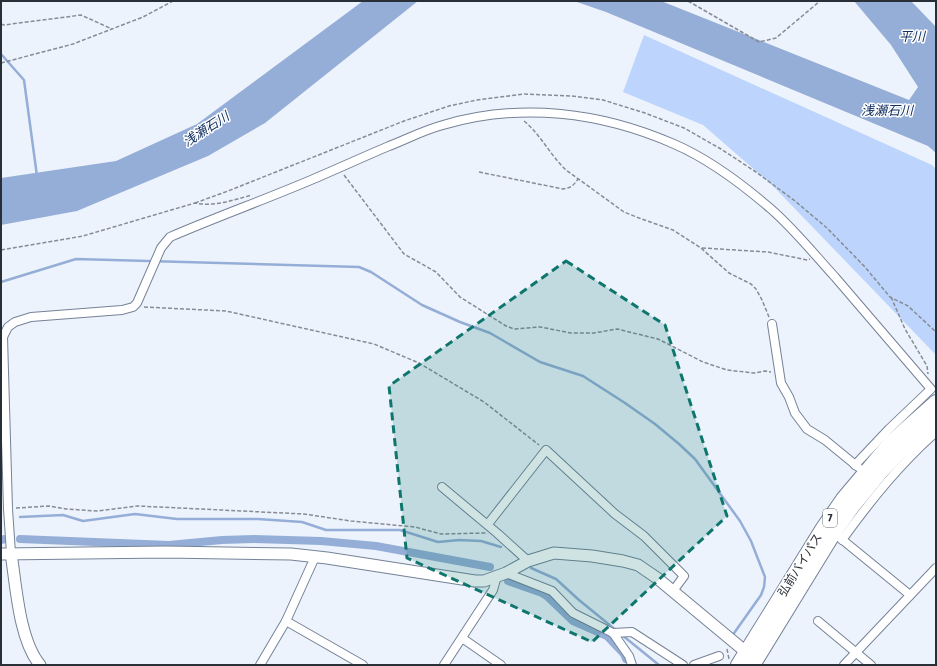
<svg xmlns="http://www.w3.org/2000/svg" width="937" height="666" font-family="'Fira Sans Condensed','Noto Sans JP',sans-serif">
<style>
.green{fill:#bdd5fc}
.water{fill:#95aed7}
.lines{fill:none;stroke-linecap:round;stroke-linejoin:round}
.stream{stroke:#95aed7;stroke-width:2.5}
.canal{stroke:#95aed7;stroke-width:8}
.street-casing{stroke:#758297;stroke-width:10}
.secondary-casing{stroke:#758297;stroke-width:13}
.highway-casing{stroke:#758297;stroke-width:16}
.path{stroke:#868c95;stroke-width:1.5;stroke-dasharray:4 2;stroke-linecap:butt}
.street{stroke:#fff;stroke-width:8}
.secondary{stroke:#fff;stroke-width:11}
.highway{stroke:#fff;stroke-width:14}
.marked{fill:#0f766e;fill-opacity:0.2;stroke:#0f766e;stroke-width:3;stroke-dasharray:8 5;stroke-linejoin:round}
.labels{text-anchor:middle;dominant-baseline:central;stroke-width:3;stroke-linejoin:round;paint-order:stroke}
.shield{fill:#fff;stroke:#696d73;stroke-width:1}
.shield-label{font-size:11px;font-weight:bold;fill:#292f37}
.street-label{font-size:12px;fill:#292f37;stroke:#fff}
.water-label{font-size:13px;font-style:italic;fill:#133162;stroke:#fff}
</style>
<rect width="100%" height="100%" fill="#edf3fc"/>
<path class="green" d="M644,35L932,165L936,169V355L772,185L703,125L623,92Z"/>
<g class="water">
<path d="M363,1H418L265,123L208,156L77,211L1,225V178L116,161L197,124Z"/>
<path d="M574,1H661L909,100L918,87L891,45L854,1H911L936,27V153L928,146L606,12Z"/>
</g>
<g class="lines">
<g class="stream">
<path d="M1,54L24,80L37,176"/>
<path d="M1,282L76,259L359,267L371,272L422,305L460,322L490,333L540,362L583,376L625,403L655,424L679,444L695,459L740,521L751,541L765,577L764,587L761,595L732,636"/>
<path d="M20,517L63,515L83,521L135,514L177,519H258L302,522L326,530H400L438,542L459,540L481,541L501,547"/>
<path d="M531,568L556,579L579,600L617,631"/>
<path d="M622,635L659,665"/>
</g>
<g class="canal">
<path d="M20,539L169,545L222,540L254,539L321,541L376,546L490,567"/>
<path d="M1,540L5,539"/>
<path d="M508,581L542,593L548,597L573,621L607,636L624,654L626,659"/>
</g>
<g class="street-casing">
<g id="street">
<path d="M772,324L781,383L789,397L795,413L807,429L825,440L858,467"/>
<path d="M442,487L497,533L528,561"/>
<path d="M488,524L546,450L615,514L644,536L684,576L673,591"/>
<path d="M839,537L910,595"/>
<path d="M842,540C871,500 899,465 936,432"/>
<path d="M11,553L8,509L3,337L8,327L15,322L31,317L122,310L133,307L137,303L161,248L170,237C216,217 264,200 311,180C337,169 363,157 389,146C407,139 424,130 443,125C521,102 601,112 674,144C709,159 742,184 771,209C794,229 814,254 835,277C867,314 899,352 931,389L889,429L855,465"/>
<path d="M315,557L286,621L363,665"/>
<path d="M506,573L552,591L573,613L613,633L629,656L632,665"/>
<path d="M818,621L871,665"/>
<path d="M613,633L632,632L683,665"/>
<path d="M462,638L501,665"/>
<path d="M260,665L286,621"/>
<path d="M444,665L493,590L497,576"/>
<path d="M694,665L719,656"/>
<path d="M844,665L936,568"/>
</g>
</g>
<g class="secondary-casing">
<g id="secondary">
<path d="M11,553C16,585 19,640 40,665"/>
<path d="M1,554L166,552L291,554L327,558L475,581H484L506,573L528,561L554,553L592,556L623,561L638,565L657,578L746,652"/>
</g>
</g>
<g class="highway-casing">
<g id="highway">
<path d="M738,665L823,528L843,499L891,442L936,402"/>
<path d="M753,665L834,533L853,506L880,473L901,451L936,418"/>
</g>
</g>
<g class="path">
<path d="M688,1L759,42L776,38L820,1"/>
<path d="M1,24L4,25L81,15L112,29"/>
<path d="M1,63L73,44L143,17L173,1"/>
<path d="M524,121C541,135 550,155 566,170L624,212L639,218L673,230L701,248L729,273L751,284L756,289L762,300L769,317"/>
<path d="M479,172L563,189C571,188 574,185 578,179"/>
<path d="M344,175L404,254L436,272L460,297L506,326L514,329L540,327L571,333H594L617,329L658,339L703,362L727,370L754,373L765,371L771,372"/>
<path d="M195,203L228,191L404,121L449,106L477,100L525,94L572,96L603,100L645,113L684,128L721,149L756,172L795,201L827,228L865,267L890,297L908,306L936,332"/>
<path d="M702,248L768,252L807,260L810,259"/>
<path d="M1,250L83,236L195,203C215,207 233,200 252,195"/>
<path d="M891,297L905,329L927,366L928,374"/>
<path d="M144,307L226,311L374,344L419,363L484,402L539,445"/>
<path d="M16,508L49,506L66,509L97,511L138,506L304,514L351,521L415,527L441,534L486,533"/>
<path d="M727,649L729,659"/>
</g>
<use href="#street" class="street"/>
<use href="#secondary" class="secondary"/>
<use href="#highway" class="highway"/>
</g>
<path class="marked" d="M566,261L665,325L727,516L592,642L407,558L389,386Z"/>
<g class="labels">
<rect class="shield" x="823" y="509" width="14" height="18" rx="3"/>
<g class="shield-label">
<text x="830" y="518">7</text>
</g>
<g class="street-label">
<text transform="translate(800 565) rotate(-58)">弘前バイパス</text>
</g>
<g class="water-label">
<text x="912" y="36">平川</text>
<text x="887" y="110">浅瀬石川</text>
<text transform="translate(206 129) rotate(-33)">浅瀬石川</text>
</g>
</g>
<rect width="937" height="666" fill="none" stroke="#292f37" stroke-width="4"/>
</svg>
